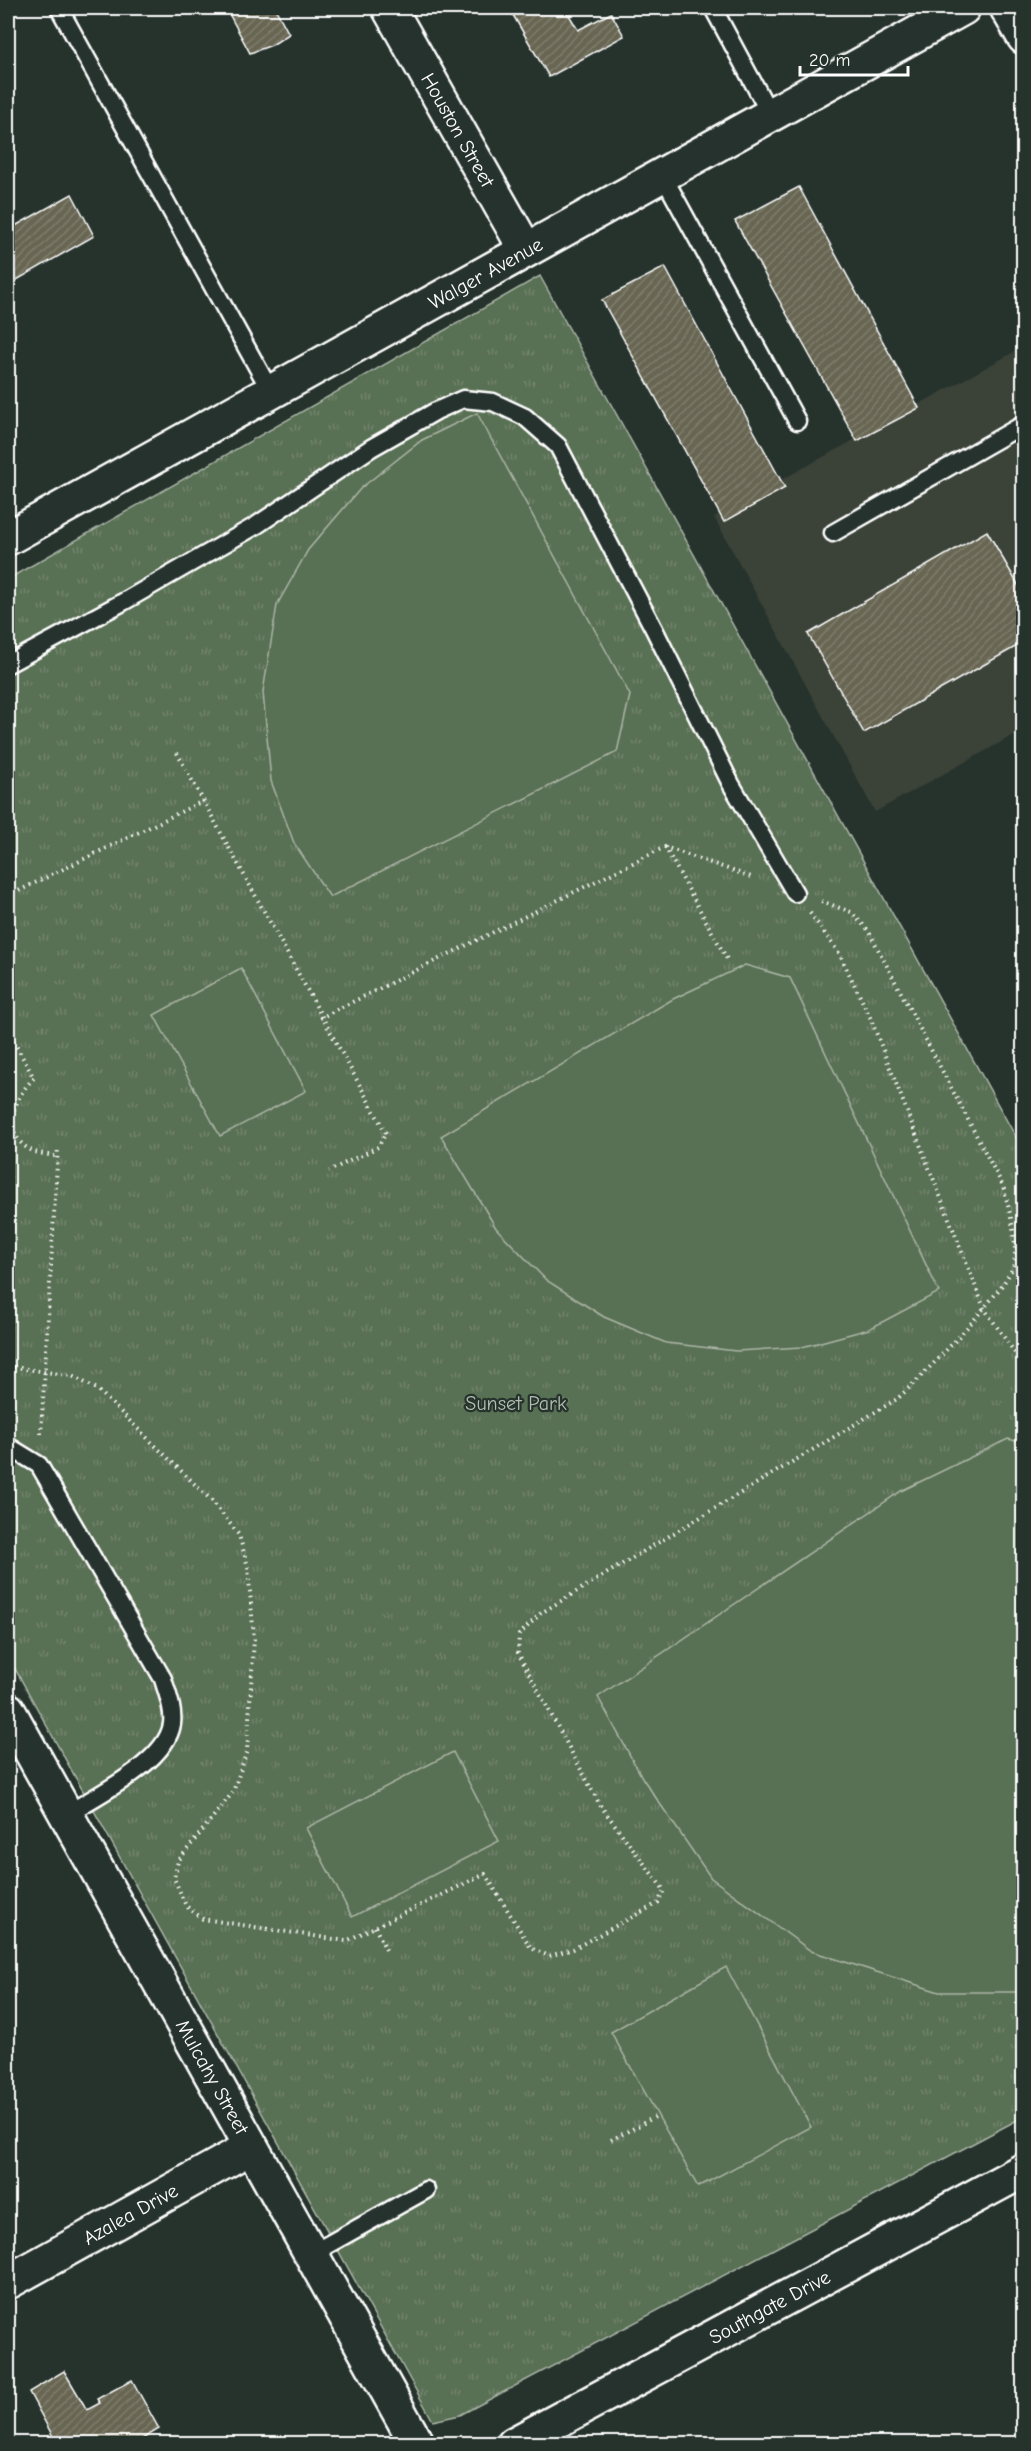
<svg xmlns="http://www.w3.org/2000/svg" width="1031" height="2451" font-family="'Comic Neue',sans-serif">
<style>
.built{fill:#3a4238}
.grass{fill:url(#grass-tufts);stroke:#acb7a9;stroke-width:1.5}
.garden{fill:#596f53;stroke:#acb7a9;stroke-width:1.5}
.building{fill:url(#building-hatch);stroke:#fff;stroke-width:1.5}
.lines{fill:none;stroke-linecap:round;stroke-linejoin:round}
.service-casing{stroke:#fff;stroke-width:21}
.minor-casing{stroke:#fff;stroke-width:38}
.primary-casing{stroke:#fff;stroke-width:38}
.path{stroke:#fff;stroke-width:4;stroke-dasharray:1.5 4.5;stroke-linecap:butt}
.service{stroke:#26332d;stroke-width:16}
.minor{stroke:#26332d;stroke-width:33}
.primary{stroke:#26332d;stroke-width:33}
.labels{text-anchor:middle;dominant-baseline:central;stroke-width:4.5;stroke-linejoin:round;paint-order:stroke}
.street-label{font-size:20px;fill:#fff;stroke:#26332d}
.park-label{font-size:20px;fill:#b4beb2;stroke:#26332d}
</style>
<defs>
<pattern id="grass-tufts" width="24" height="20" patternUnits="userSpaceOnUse" patternTransform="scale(1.5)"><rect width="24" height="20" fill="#596f53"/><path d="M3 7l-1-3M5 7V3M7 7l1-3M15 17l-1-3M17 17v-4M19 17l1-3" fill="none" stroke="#72856d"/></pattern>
<pattern id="building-hatch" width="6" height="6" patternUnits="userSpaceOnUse" patternTransform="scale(1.5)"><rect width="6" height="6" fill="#676652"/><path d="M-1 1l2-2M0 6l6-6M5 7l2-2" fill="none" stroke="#7e7d6c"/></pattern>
</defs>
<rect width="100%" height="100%" fill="#26332d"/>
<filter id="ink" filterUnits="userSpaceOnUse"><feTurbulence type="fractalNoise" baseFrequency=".0167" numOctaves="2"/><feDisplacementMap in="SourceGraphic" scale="12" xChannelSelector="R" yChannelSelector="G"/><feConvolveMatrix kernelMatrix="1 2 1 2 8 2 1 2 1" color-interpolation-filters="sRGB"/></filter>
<g filter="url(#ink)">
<path class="built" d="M1023,347V730L875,812L714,517Z"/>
<path class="grass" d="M540,276L1023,1150V2117L460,2415L433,2421L8,1656V579Z"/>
<g class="garden">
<path d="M477,413L630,695L617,752L330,897L294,843L271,781L263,692L277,605L308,550L361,488L422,440Z"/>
<path d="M745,965L790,978L939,1292L869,1329L802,1347L736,1351L666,1343L604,1317L546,1280L496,1228L441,1136L673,999Z"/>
<path d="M241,968L306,1091L220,1136L154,1015Z"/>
<path d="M1008,1439L1024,1443L1023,1992H939L811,1951L711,1878L643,1779L598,1697L901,1491Z"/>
<path d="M453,1752L499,1841L352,1917L306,1828Z"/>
<path d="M726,1967L811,2127L698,2187L611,2032Z"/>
</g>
<g class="building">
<path d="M233,8H275L289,34L272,45L250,53L227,10Z"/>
<path d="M528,8H565L578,30L611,13L624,36L549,77L513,15Z"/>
<path d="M799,187L919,408L857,441L735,221Z"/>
<path d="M72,194L94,236L8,285V230Z"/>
<path d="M665,267L785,488L724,522L602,300Z"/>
<path d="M987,531L1024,595V642L864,733L808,634Z"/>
<path d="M64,2371L87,2410L100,2403L97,2399L132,2380L159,2429L134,2444H57L29,2392Z"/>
</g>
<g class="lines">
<g class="service-casing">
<g id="service">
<path d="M59,8L271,392"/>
<path d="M713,8L770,114"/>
<path d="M662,174L797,421"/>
<path d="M833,533L1024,424"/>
<path d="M8,664L123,602L257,525L371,448L436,411L463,399L493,402L525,417L558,446L654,629L731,784L795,893"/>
<path d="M8,1446L39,1465L163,1679C167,1693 174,1709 172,1724C166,1763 96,1795 66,1815"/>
<path d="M311,2254L426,2190"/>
</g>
</g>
<g class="minor-casing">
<g id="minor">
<path id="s1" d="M389,8L526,250"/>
<path id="s2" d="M8,538L963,8"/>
<path id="s3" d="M8,1710L417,2444"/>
<path id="s4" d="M8,2282L251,2147"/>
<path id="s5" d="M514,2444L1024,2170"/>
</g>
</g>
<g class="primary-casing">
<path id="primary" d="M1007,8L1024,37"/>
</g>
<g class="path">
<path d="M177,753L386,1133L378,1147L329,1171"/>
<path d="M665,847L727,959"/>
<path d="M8,896L203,801"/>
<path d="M810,913L839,953L870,1017L984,1308L1024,1366"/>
<path d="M8,951L9,950"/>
<path d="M320,1018L665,847L754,878"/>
<path d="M8,1031L34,1078C12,1099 0,1138 35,1152C42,1154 51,1155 58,1157"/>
<path d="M8,1366L72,1376L97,1389L212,1501L239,1535L248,1567L254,1639L247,1751L233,1792L178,1861L174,1878L186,1906L203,1919L346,1941L485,1874L531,1948L549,1956L573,1949L658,1903L664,1890L600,1805L518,1653L519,1635L541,1613L897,1399C918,1381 1011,1286 1014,1263C1018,1238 1009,1210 1003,1186L868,930L851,912L821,901"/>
<path d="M41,1434L58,1147"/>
<path d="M375,1927L387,1952"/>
<path d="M611,2140L657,2116"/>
</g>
<use href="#service" class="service"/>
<use href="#minor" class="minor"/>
<use href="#primary" class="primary"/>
</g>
</g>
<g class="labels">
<g class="street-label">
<text stroke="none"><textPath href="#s1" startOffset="140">Houston Street</textPath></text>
<text stroke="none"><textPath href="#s2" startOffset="546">Walger Avenue</textPath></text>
<text stroke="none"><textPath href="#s3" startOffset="420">Mulcahy Street</textPath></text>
<text stroke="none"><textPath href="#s4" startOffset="140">Azalea Drive</textPath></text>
<text stroke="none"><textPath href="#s5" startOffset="290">Southgate Drive</textPath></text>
</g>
<g class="park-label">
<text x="516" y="1403">Sunset Park</text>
</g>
</g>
<rect width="1031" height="2451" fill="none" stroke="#26332d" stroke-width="30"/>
<rect x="15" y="15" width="1001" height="2421" fill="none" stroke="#fff" stroke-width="2" filter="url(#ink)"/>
<path d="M800 66v9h108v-9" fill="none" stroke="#ffffff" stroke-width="3"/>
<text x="809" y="66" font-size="18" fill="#ffffff" stroke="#26332d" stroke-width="4.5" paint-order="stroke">20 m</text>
</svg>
